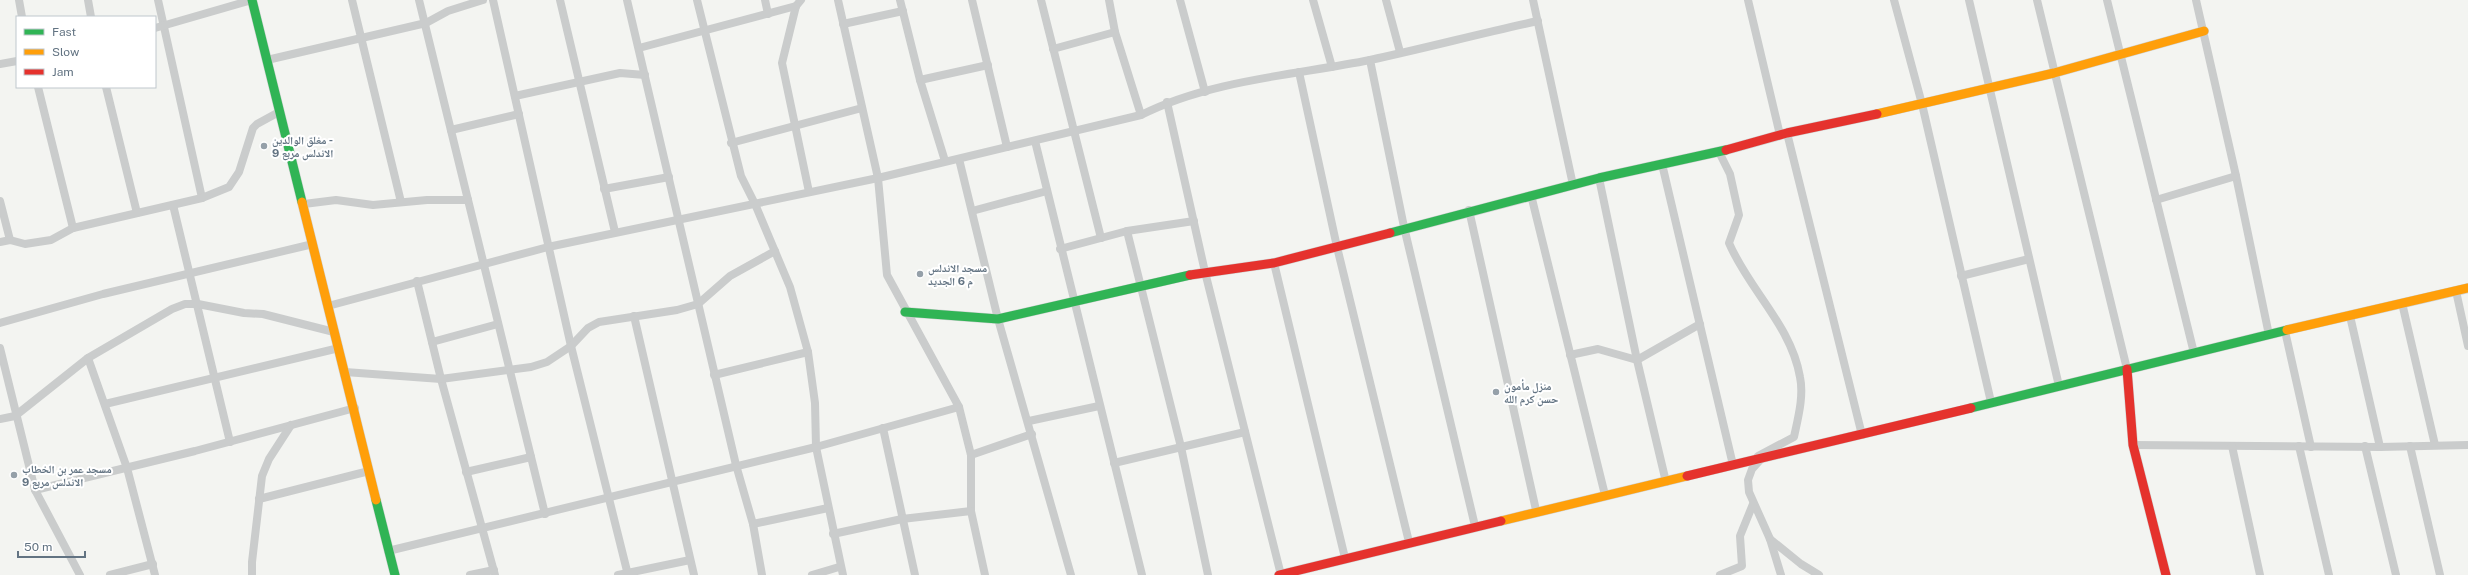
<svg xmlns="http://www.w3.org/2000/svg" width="2468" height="575" font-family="'Public Sans','Noto Naskh Arabic',sans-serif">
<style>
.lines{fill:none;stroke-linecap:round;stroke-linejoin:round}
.fast-casing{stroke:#cfd1d1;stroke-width:10}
.slow-casing{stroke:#cfd1d1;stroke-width:10}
.jam-casing{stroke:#cfd1d1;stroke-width:10}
.street{stroke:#cacccc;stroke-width:8}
.fast{stroke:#30b455;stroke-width:9}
.slow{stroke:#ff9f0a;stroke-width:9}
.jam{stroke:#e5322d;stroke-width:9}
.poi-dot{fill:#95a0a9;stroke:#fff;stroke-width:1.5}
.labels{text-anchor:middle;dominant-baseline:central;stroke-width:4;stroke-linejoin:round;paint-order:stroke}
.poi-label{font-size:11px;font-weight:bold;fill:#627382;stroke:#fff;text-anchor:start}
</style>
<rect width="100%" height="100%" fill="#f3f4f1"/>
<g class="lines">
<g class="fast-casing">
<g id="fast">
<path d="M252,0L302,202"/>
<path d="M1390,233L1599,178L1726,150"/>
<path d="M905,312L998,319L1190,275"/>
<path d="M1971,408L2287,330"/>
<path d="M376,500L395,575"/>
</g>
</g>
<g class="slow-casing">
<g id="slow">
<path d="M1877,114L2054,73L2204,31"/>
<path d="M302,202L376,500"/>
<path d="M2287,330L2468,288"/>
<path d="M1501,521L1687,476"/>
</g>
</g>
<g class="jam-casing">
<g id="jam">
<path d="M1726,150L1787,133L1877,114"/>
<path d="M1190,275L1274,263L1390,233"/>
<path d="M2127,369L2133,445L2166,575"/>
<path d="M1687,476L1971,408"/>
<path d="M1279,575L1501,521"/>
</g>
</g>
<g class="street">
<path d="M19,0L22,17"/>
<path d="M88,0L91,17"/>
<path d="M158,0L202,198"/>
<path d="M352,0L401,202"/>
<path d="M419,0L545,514"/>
<path d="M493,0L571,346L628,575"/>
<path d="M560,0L615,232"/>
<path d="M627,0L736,465L753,524L762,575"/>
<path d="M697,0L741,176L755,204L790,287L808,352L815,403L816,447L843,575"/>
<path d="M765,0L768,14"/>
<path d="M801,0L796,6L782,63L809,192"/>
<path d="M838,0L878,178L887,275L959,407L971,455V511L985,575"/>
<path d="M900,0L920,80L945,161"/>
<path d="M972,0L1007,147"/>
<path d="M1041,0L1101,238"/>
<path d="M1109,0L1115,32L1141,115"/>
<path d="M1180,0L1205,92"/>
<path d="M1313,0L1332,67"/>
<path d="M1386,0L1400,52"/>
<path d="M1533,0L1573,185"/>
<path d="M1748,0L1780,135"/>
<path d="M1894,0L1922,104L1991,402"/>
<path d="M1969,0L2059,386"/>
<path d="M2037,0L2127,369"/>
<path d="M2107,0L2194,353"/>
<path d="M2196,0L2236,176L2269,335"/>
<path d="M843,24L903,11"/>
<path d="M155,28L252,0"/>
<path d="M639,48L796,6"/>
<path d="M1053,49L1115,32"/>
<path d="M267,60L426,23L448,11L483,0"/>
<path d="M1370,60L1404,227L1475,526"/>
<path d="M0,64L17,61"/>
<path d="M1299,72L1337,247L1409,542"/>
<path d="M920,80L988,65"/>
<path d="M38,87L73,228"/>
<path d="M106,87L137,213"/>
<path d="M515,96L620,73L645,75"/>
<path d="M1167,102L1205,272L1281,575"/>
<path d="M451,130L519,114"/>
<path d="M1787,133L1862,435"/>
<path d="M1035,141L1142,575"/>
<path d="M731,143L862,108"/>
<path d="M1719,152L1730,174L1739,215L1729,243C1749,290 1791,325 1800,377C1804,396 1798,418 1794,437L1758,456"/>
<path d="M959,159L998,319L1071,575"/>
<path d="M1662,164L1733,465"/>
<path d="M1599,178L1637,360L1666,482"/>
<path d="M604,189L669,177"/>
<path d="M1531,195L1605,495"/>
<path d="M2156,200L2236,176"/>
<path d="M0,201L10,240"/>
<path d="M304,204L336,200L373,205L427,200H468"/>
<path d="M173,205L230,442"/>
<path d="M1469,210L1536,510"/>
<path d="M972,211L1047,191"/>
<path d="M1127,231L1181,447L1208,575"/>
<path d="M0,242L10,240L25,244L51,240L73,228L202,198L229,187L239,172L253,128L257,124L279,112"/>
<path d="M1060,249L1127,231L1194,221"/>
<path d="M1274,263L1345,558"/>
<path d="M1961,276L2029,259"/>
<path d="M417,281L441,379L495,575"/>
<path d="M2456,291L2468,346"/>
<path d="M2402,303L2435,445"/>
<path d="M328,306L548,247L878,178L1141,115C1210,80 1295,75 1370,60C1426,48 1482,33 1538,21"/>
<path d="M634,316L694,575"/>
<path d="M2350,316L2380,447"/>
<path d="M0,323L103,294L313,244"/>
<path d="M2285,331L2311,447"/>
<path d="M432,342L498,324"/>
<path d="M0,348L35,490L80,575"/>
<path d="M1570,355L1598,349L1637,360L1700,324"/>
<path d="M88,358L127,468L155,575"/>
<path d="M345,372L441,379L531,367L547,362L571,346L588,328L599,322L677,310L698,304L730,276L775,251"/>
<path d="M714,375L808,352"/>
<path d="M105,404L339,348"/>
<path d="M0,419L15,416L88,358L172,309L185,304H198L244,313L263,314L334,332"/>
<path d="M1029,421L1099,406"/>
<path d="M883,428L915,575"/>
<path d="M2133,445L2380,447L2468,445"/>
<path d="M2232,446L2260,575"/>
<path d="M2299,446L2329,575"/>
<path d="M2365,446L2396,575"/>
<path d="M2410,446L2440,575"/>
<path d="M971,455L1032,434"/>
<path d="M1761,459L1752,469L1748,480L1749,492L1770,539L1781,575"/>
<path d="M1114,463L1245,432"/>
<path d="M466,472L531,457"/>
<path d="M35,490L195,451L355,408"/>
<path d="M259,499L369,471"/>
<path d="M753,524L828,508"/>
<path d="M833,534L902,519L971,511"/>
<path d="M1770,539L1801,564L1819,575"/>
<path d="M388,551L816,447L959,407"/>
<path d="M110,575L153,564"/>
<path d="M252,575V562L262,476L269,459L291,425"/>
<path d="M470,575L494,570"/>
<path d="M618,575L690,560"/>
<path d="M812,575L839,567"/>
<path d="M1720,575L1742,566L1740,536L1753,504"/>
</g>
<use href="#fast" class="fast"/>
<use href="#slow" class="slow"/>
<use href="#jam" class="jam"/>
</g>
<g class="poi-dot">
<circle cx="264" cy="146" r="4"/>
<circle cx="920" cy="274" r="4"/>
<circle cx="1496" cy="392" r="4"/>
<circle cx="14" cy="475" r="4"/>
</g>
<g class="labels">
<g class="poi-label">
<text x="272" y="140">مغلق الوالدين -<tspan x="272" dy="13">الاندلس مربع 9</tspan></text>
<text x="928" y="268">مسجد الاندلس<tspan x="928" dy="13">م 6 الجديد</tspan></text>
<text x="1504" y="386">منزل مأمون<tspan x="1504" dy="13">حسن كرم الله</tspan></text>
<text x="22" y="469">مسجد عمر بن الخطاب<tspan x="22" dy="13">الاندلس مربع 9</tspan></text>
</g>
</g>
<rect x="16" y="16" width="140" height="72" fill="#ffffff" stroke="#c0c7cd"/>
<rect x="24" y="29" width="20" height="6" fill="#30b455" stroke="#c0c7cd"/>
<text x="52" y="36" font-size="12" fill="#627382">Fast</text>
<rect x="24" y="49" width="20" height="6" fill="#ff9f0a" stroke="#c0c7cd"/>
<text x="52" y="56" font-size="12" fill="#627382">Slow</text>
<rect x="24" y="69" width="20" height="6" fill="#e5322d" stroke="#c0c7cd"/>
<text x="52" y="76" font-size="12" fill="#627382">Jam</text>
<path d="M18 551v6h67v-6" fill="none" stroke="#627382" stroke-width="2"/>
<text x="24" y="551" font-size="12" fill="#627382" stroke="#ffffff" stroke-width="3" paint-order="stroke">50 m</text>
</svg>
